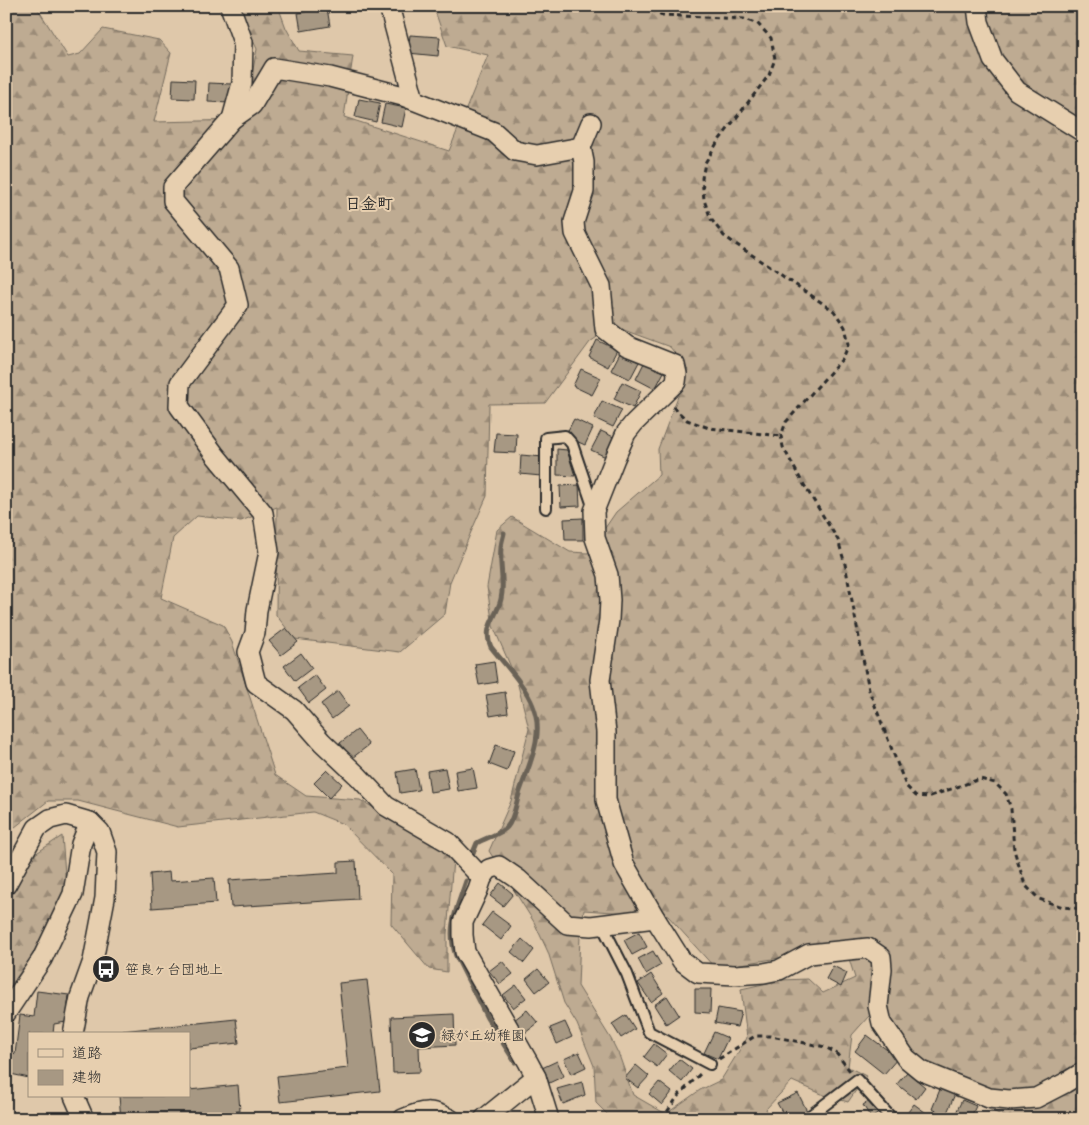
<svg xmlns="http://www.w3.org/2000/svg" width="1089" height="1125" font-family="Pangolin,'Klee One',sans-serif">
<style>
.forest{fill:url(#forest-firs);stroke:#746b5e;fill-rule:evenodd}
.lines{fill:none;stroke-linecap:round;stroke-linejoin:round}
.stream{stroke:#6a6257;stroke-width:5}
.building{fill:#a79883;stroke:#2b2b2b}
.service-casing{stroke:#2b2b2b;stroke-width:14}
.minor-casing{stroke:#2b2b2b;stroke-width:22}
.path{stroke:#2b2b2b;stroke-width:3;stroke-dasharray:5 4;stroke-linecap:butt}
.service{stroke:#e7cfaf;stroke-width:10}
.minor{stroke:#e7cfaf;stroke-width:19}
.labels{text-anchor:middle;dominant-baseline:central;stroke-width:4;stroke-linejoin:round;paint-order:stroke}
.poi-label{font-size:14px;fill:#2b2b2b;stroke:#e7cfaf;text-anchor:start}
.quarter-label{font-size:16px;font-weight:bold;fill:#2b2b2b;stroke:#e7cfaf}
</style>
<defs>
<pattern id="forest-firs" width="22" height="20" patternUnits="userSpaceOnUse" patternTransform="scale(1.25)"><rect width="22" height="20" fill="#beab92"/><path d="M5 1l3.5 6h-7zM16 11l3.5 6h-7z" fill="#9b8b77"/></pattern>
</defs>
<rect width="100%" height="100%" fill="#dfc8aa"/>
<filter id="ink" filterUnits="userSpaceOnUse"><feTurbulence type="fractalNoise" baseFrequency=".02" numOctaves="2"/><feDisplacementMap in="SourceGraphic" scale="10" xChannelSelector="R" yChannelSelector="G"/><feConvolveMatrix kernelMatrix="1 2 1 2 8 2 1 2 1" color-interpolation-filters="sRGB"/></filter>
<g filter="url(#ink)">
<g class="forest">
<path d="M6,6H36L68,57L80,54L103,29L159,40L171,53L154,122L243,120L257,49L237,6H278L286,28L299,51L353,56L344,117L449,151L488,55L447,46L434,8L435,6H503L514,7V6H1083V1119H1005L1006,1117L977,1104L980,1095L911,1063L879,1016H869L852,1035L848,1067L866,1076L848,1102L824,1095L792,1081L766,1109L770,1119H612L596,1103L594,1066L577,1024L564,1003L548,952L534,922L489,851L511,801L529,729L517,681L493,626L487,587L497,530L512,517L570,552L588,553L616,512L659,475L658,449L688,370L670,347L613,326L590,342L545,403L489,404L487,496L471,532L450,582L445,614L400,652L295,639L276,615L277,507L241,521L197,516L173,538L161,598L223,625L232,642L275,775L306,796L360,800L431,840L453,859L447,934V972L429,969L391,924L392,874L343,824L313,812L178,827L78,801H48L10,831L6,842ZM584,910L668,916L715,968L818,952L845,946L855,978L823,993L808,979L781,980L741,989L747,1038L721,1080L700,1090L666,1114L633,1095L619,1055L611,1039L578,986L580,936Z"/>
<path d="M62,836L66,886L32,956L6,992V892L35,854Z"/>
</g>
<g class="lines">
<g class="stream">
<path d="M472,855L477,843C485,838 501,834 507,827C515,818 516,802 520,791C529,764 545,735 533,706C525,685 505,665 491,647C482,628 497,617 501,599C505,582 499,565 501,548C501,543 503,538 504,533"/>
<path d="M466,881C457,909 446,927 456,956L487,1018L515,1062"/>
</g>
</g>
<g class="building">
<path d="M327,8L330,26L301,31L298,13Z"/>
<path d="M410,35L440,37L438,56L408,53Z"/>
<path d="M173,79L195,80L194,99L172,98Z"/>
<path d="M209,83L231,84L230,103L208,102Z"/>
<path d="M359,99L380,103L376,122L355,117Z"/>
<path d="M385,104L406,108L402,127L381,122Z"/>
<path d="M597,340L617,350L608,367L589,357Z"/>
<path d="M620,353L639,362L630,379L611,370Z"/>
<path d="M644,363L664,372L655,389L636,379Z"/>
<path d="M581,369L601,378L592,395L573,386Z"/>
<path d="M622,382L641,391L633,408L614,399Z"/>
<path d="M602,401L622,410L613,427L594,418Z"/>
<path d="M574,419L593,428L585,445L565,436Z"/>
<path d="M601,431L618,439L608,458L591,450Z"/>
<path d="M496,433L517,434L516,453L494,452Z"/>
<path d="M557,449L567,450L575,476L557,475Z"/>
<path d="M521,455L543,457L541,476L520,474Z"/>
<path d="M579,485L580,506L561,507L560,486Z"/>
<path d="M583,518V540H565L564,519Z"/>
<path d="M286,628L298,642L281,655L269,641Z"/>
<path d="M301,653L312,668L295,681L284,666Z"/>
<path d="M494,661L497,682L479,685L475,664Z"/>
<path d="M315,675L326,690L309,703L298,688Z"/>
<path d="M338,691L349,706L332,719L321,704Z"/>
<path d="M505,692L508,713L490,716L486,695Z"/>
<path d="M357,730L369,745L352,758L340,743Z"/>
<path d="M496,745L514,751L507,771L489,764Z"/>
<path d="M445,768L449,789L430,792L427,771Z"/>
<path d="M473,768L477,788L458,791L455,771Z"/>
<path d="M415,769L419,790L400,793L397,772Z"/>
<path d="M327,770L342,784L329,798L314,783Z"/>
<path d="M356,861L358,899L231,907L229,880L338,873V862Z"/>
<path d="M169,872L170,881L214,878L216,903L152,908L150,874Z"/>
<path d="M500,883L513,894L503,906L490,896Z"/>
<path d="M492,912L511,926L501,940L482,925Z"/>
<path d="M639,932L647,947L632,955L624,940Z"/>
<path d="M522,939L534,950L524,963L511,952Z"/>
<path d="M653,951L661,965L646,974L638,959Z"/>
<path d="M502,961L513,974L500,984L489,971Z"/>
<path d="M833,966L847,973L841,987L826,979Z"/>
<path d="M538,969L549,982L536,992L526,979Z"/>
<path d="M651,974L663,993L651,1002L638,983Z"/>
<path d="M367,980L380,1091L280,1102L277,1076L348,1068L339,983Z"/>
<path d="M516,985L526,998L513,1008L503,995Z"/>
<path d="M695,989H711L710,1013L695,1012Z"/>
<path d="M37,991L69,995L66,1022L54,1024L53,1034H29V1078L6,1073L7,1047L15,1054L20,1015L34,1017Z"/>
<path d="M667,996L679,1015L666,1024L654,1005Z"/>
<path d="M718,1008L741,1012L737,1027L715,1023Z"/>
<path d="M527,1010L538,1023L525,1033L514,1020Z"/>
<path d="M454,1014L455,1045L419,1047L420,1072L393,1073L391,1017Z"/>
<path d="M626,1015L635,1029L621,1038L612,1024Z"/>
<path d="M236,1019L239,1043L189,1048V1034H113L112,1032Z"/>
<path d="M565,1022L572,1037L557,1044L550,1028Z"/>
<path d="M714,1032L728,1038L718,1059L704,1053Z"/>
<path d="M867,1035L898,1058L884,1074L855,1051Z"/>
<path d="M654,1044L667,1054L657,1067L644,1057Z"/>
<path d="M579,1052L586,1067L571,1074L564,1059Z"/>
<path d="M679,1059L692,1069L682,1082L669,1071Z"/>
<path d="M557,1061L564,1076L549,1083L542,1068Z"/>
<path d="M636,1065L649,1076L638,1088L625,1078Z"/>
<path d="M907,1072L925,1087L916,1099L897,1084Z"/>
<path d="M582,1082L585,1095L563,1104L557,1089Z"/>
<path d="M659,1082L672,1092L662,1105L649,1094Z"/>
<path d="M238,1085L240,1111L155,1119H121L119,1096H189V1090Z"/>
<path d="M941,1087L955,1094L946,1115L932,1109Z"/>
<path d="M798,1093L807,1111L793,1119H786L777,1103Z"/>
<path d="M875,1097L882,1111L871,1118L863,1105Z"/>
<path d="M962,1100L976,1106L970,1119H953Z"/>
<path d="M914,1104L933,1118L932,1119H908L905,1116Z"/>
</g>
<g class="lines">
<g class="service-casing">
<g id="service">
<path d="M546,508V438L565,436L572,444L594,509"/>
<path d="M602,925L627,974L649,1032L710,1064"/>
<path d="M806,1119L857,1080L892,1119"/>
</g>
</g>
<g class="minor-casing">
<g id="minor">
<path d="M230,6L243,42L242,83L232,119"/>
<path d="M389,6L414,100"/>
<path d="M977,6L979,22L993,60L1017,91L1083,132"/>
<path d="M581,147L584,162V191L574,222L575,233L601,286L605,329L627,346L675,365L677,374L676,382L634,423L626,433L615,458L594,511L595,538L608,575L610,600L609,620L600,680L606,732V800L624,864L655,918"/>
<path d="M482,878L448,842L386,806L358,776L322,742L294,710L256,683L248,652L255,633L257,610L269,552L263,513L215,455L179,406L180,383L238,305L229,268L173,201V187L232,119L252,105L274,68L330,77L403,96L494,132L515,151L537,155L581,147L591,123"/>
<path d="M6,885L37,828L50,819L66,815L90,822L100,832L107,852L105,898L93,961L80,997L73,1034"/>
<path d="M6,1013L42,959L73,894L81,844L90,822"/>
<path d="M74,1096L84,1119"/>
<path d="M403,1119C423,1110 430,1109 450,1119"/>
<path d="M484,1119L536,1077"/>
<path d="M549,1119L536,1077L528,1062L465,952L463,935V922L478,890L482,878L489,869L499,866L518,879L567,924L591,926L655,918L682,961L698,973L735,975L764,973L779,970L809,954L868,948L881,957L882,969L878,1006L882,1023L906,1058L922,1071L989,1098L1009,1100L1036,1098L1065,1083L1083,1072"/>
</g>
</g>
<g class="path">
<path d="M643,6L662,15L744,19L758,24L771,38L775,59L769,75L717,143L705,163L702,178L704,200L711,219L724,236L834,311L845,327L849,344L843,358L786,422L781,436L783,447L801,480L838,540L845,564L869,690L906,786L916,796L928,797L980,779L995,783L1006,794L1011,809L1014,850L1025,885L1039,899L1063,907L1083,909"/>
<path d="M673,407L687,420L709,428L781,436"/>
<path d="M719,1059L755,1036H771L825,1047L836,1053L850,1071"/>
<path d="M662,1119L679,1095L702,1072"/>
</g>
<use href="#service" class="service"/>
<use href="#minor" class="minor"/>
</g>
</g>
<defs>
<g id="bus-disc" transform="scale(1.4375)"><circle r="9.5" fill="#2b2b2b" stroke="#e7cfaf"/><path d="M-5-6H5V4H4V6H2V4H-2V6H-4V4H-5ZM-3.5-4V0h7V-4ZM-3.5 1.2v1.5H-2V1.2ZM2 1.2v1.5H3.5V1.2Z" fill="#fff"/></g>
<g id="school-disc" transform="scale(1.4375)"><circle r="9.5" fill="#2b2b2b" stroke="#e7cfaf"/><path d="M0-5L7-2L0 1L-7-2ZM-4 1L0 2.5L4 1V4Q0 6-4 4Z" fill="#fff"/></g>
</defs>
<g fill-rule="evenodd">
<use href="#bus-disc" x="106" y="969"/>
<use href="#school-disc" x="422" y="1035"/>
</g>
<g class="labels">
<g class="poi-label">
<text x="125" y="969">笹良ヶ台団地上</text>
<text x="441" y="1035">緑が丘幼稚園</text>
</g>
<g class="quarter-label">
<text x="369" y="204">日金町</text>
</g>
</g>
<rect width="1089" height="1125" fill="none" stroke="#e7cfaf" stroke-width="25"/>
<rect x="12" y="12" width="1064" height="1100" fill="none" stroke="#2b2b2b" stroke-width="2" filter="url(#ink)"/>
<rect x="28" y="1032" width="162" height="65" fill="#e7cfaf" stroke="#9c8d7a"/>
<rect x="38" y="1049" width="25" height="8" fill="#e7cfaf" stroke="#9c8d7a"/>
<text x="72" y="1058" font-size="15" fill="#2b2b2b">道路</text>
<rect x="38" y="1070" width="25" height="15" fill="#a79883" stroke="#9c8d7a"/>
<text x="72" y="1082" font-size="15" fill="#2b2b2b">建物</text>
</svg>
